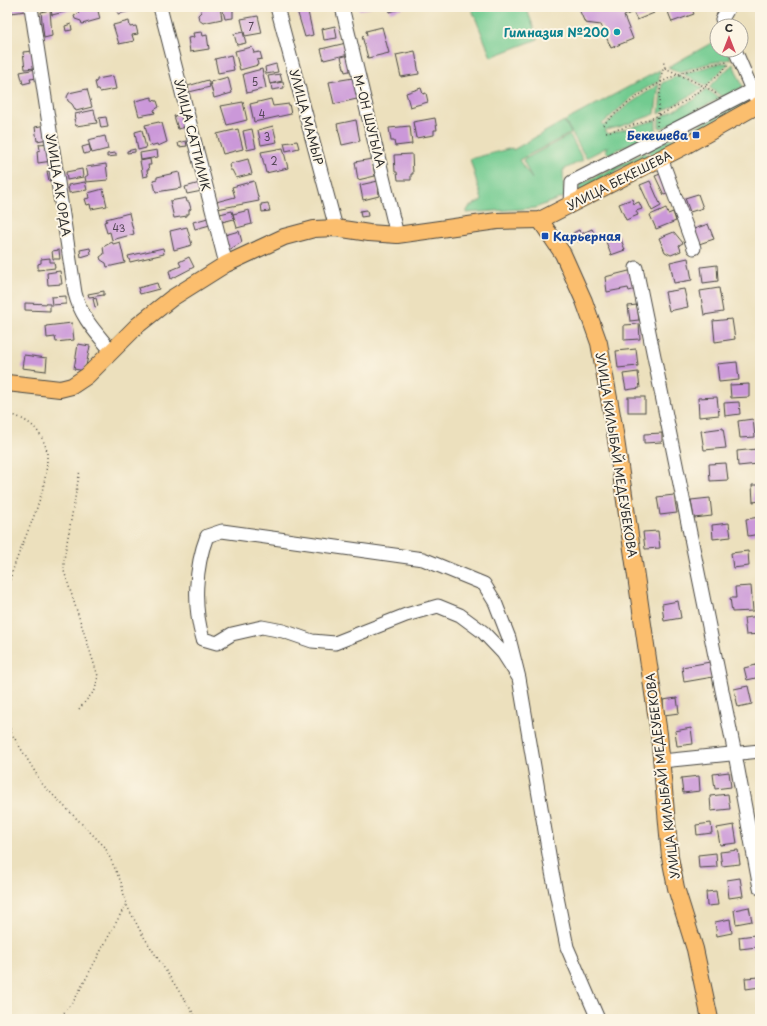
<svg xmlns="http://www.w3.org/2000/svg" width="767" height="1026" font-family="'Playpen Sans',sans-serif">
<style>
.green{fill:#72cb90;stroke:#4e7b5e}
.building{fill:#cb98d9}
.lines{fill:none;stroke-linecap:round;stroke-linejoin:round}
.minor-casing{stroke:#484641;stroke-width:15}
.major-casing{stroke:#484641;stroke-width:18}
.path{stroke:#484641;stroke-width:1.5;stroke-dasharray:1 3;stroke-linecap:butt}
.minor{stroke:#fff;stroke-width:13}
.major{stroke:#fbbe6e;stroke-width:16}
.culture-dot{fill:#0f9aa8;stroke:#fcf5e5;stroke-width:1.5}
.transit-dot{fill:#1a4fb4;stroke:#fcf5e5;stroke-width:1.5}
.labels{text-anchor:middle;dominant-baseline:central;stroke-width:4;stroke-linejoin:round;paint-order:stroke}
.number-label{font-size:10px;fill:#534656}
.culture-label{font-size:12px;font-weight:bold;fill:#0d838f;stroke:#fcf5e5;text-anchor:end}
.street-label{font-size:12px;fill:#2b2b2b;stroke:#fcf5e5}
.transit-label{font-size:12px;font-weight:bold;fill:#164399;stroke:#fcf5e5;text-anchor:end}
</style>
<rect width="100%" height="100%" fill="#fcf5e5"/>
<filter id="ink" filterUnits="userSpaceOnUse"><feTurbulence type="fractalNoise" baseFrequency=".025" numOctaves="2"/><feDisplacementMap in="SourceGraphic" scale="8" xChannelSelector="R" yChannelSelector="G"/><feConvolveMatrix kernelMatrix="1 2 1 2 8 2 1 2 1" color-interpolation-filters="sRGB"/></filter>
<filter id="wash" filterUnits="userSpaceOnUse"><feTurbulence type="fractalNoise" baseFrequency=".012" numOctaves="4" result="noise"/><feDisplacementMap in="SourceGraphic" scale="16" xChannelSelector="R" yChannelSelector="G"/><feGaussianBlur stdDeviation="0.9" result="paint"/><feColorMatrix in="noise" values="0 0 0 0 0 0 0 0 0 0 0 0 0 0 0 0 0 1.4 0 .05"/><feComposite in="paint" operator="in"/></filter>
<g filter="url(#wash)">
<rect width="100%" height="100%" fill="#ece0bd"/>
<g class="green">
<path d="M471,7H526L538,39L491,57Z"/>
<path d="M717,40V50H727L731,59L710,63L679,72L668,67Z"/>
<path d="M720,63H729L706,86L683,74Z"/>
<path d="M733,64L743,87L722,97L709,87Z"/>
<path d="M660,70L659,81L636,94L602,124L604,126L625,107L659,84L655,114L619,127L605,130L608,134L656,120V131L609,154L605,150L609,146L586,158L565,121Z"/>
<path d="M679,75L703,88L659,114L662,83Z"/>
<path d="M706,89L720,98L665,127L661,128L659,127V118L694,100Z"/>
<path d="M744,102L751,103L677,141L675,137Z"/>
<path d="M564,121L571,133L519,160L532,179L523,160L570,135L583,160L563,170L564,197L535,208L466,213L469,207L482,200L470,159L512,148L513,150Z"/>
<path d="M672,138L675,143L651,155L648,150Z"/>
<path d="M645,152L648,156C637,162 626,165 616,170L617,172L578,192L581,184Z"/>
</g>
<g id="blocks">
<g class="building">
<path d="M10,7H26V11L11,13Z"/>
<path d="M60,7H71L72,10L52,15L51,10Z"/>
<path d="M77,7H97L100,19L82,24L81,21L75,19L74,16L79,13Z"/>
<path d="M117,7H138V9L118,14Z"/>
<path d="M200,7H220L222,19L203,23L199,20L198,15L201,12Z"/>
<path d="M222,7H233V18L225,19Z"/>
<path d="M296,7H307L313,35L305,37Z"/>
<path d="M358,7H371V8L359,10Z"/>
<path d="M389,7H406L390,12Z"/>
<path d="M578,7H651L654,13L637,20L633,12L624,16L633,39L611,48L601,25L585,23Z"/>
<path d="M666,7H691L694,14L672,22Z"/>
<path d="M50,10L52,36L44,38L41,12Z"/>
<path d="M258,16L262,33L245,36L241,19Z"/>
<path d="M129,21L130,27L136,26L138,34L132,35L134,41L119,44L113,25Z"/>
<path d="M71,24L72,30L66,31L65,26Z"/>
<path d="M335,26L337,38L324,40L322,29Z"/>
<path d="M382,27L389,53L368,58L362,36L367,35L366,31Z"/>
<path d="M202,32L203,36L207,35L209,49L190,52L188,38L194,37L193,33Z"/>
<path d="M243,32L246,43L237,45L234,34Z"/>
<path d="M346,43L349,54L324,60L321,49Z"/>
<path d="M252,47L254,53L260,52L262,59L257,60L258,65L240,70L235,51Z"/>
<path d="M33,51L35,68L25,69L23,52Z"/>
<path d="M415,51L419,74L401,77L396,55Z"/>
<path d="M231,55L234,70L218,73L215,59Z"/>
<path d="M349,55L353,70L345,72L341,57Z"/>
<path d="M276,64L278,72L266,74L265,67Z"/>
<path d="M36,69L37,78L30,79L31,82L23,84L20,72Z"/>
<path d="M262,69L266,88L247,93L243,74Z"/>
<path d="M280,74L282,81L270,84L268,76Z"/>
<path d="M113,76L116,89L100,92L99,90H97L95,82L97,81V79Z"/>
<path d="M228,77L232,93L214,98L210,82Z"/>
<path d="M353,78L357,99L334,104L329,82Z"/>
<path d="M208,80L210,87L189,92L188,86Z"/>
<path d="M283,82L284,88L272,90L271,84Z"/>
<path d="M421,88L423,94L426,93L428,102L410,107L406,93Z"/>
<path d="M87,89L92,107L76,111L72,104L68,101L67,97L69,93Z"/>
<path d="M152,97V100L157,101L159,107L154,110L155,113L139,116L135,101Z"/>
<path d="M271,99L273,106L289,104L291,114L254,122L250,104Z"/>
<path d="M243,102L247,120L227,125L221,106Z"/>
<path d="M94,110L97,123L76,126L74,119H76L75,114Z"/>
<path d="M183,114L186,127L178,129L174,116Z"/>
<path d="M106,117L108,127L101,128L99,118Z"/>
<path d="M435,118L437,130H434V135L416,138L413,122Z"/>
<path d="M356,120L360,141L342,145L337,124Z"/>
<path d="M159,122L160,123H162L167,142L158,146L157,144L150,146L145,125Z"/>
<path d="M46,125L48,139L37,141L35,127Z"/>
<path d="M273,126L277,142L261,145L258,130Z"/>
<path d="M410,126L412,144L395,146L394,141H391L389,128Z"/>
<path d="M238,129L243,149L223,154L217,134Z"/>
<path d="M252,129L256,148L247,150L243,131Z"/>
<path d="M142,130L146,148L138,150L135,132Z"/>
<path d="M105,136L108,149L92,153L88,140Z"/>
<path d="M186,141L187,146L179,147L178,143Z"/>
<path d="M297,141L299,148L286,151L284,143Z"/>
<path d="M50,143L52,161L38,163L37,151L40,150L39,144Z"/>
<path d="M89,145L91,152L84,154L82,147Z"/>
<path d="M283,148L288,168L266,173L261,152Z"/>
<path d="M135,149V152L127,153V151Z"/>
<path d="M157,150L158,157L141,160L140,153Z"/>
<path d="M116,153V156L107,157V154Z"/>
<path d="M412,154L413,174H411V180H398L397,172H395L394,155Z"/>
<path d="M150,159L151,165H148L149,170H147L148,176L143,177L140,161Z"/>
<path d="M248,159L252,174L236,178L232,170H230L229,164Z"/>
<path d="M372,159L375,176L358,180L355,162Z"/>
<path d="M106,164L108,180L86,182L85,177L88,175L86,167Z"/>
<path d="M82,169L83,177L67,180L66,172Z"/>
<path d="M53,170L55,180L49,181L47,171Z"/>
<path d="M179,172L182,188L156,192L153,180L157,179V177Z"/>
<path d="M663,173L671,192L664,195L655,176Z"/>
<path d="M254,181L259,201L217,209L216,202L235,197L232,187Z"/>
<path d="M378,181L379,196L363,200L360,185Z"/>
<path d="M650,181L661,206L652,211L640,185Z"/>
<path d="M85,182L87,190L69,193L68,185Z"/>
<path d="M200,183L202,191L187,194L185,187Z"/>
<path d="M103,189L107,206L91,209L90,204L87,205L85,199L89,198L88,193Z"/>
<path d="M698,194L703,208L690,212L685,198Z"/>
<path d="M186,198L187,202H189L191,209L189,210V214H187V216L174,218L170,201Z"/>
<path d="M632,199L634,204L639,202L642,209L636,211L638,215L626,220L619,204Z"/>
<path d="M268,203L270,211L262,212L261,204Z"/>
<path d="M666,208L668,214L673,212L676,221L656,229L650,215Z"/>
<path d="M249,210L252,224L237,228L233,214Z"/>
<path d="M367,210L368,216L361,217L360,211Z"/>
<path d="M232,211L234,219L222,222L220,214Z"/>
<path d="M129,213L134,234L112,240L110,232L107,233L104,222L107,221L106,219Z"/>
<path d="M208,218L210,225L195,229L193,222Z"/>
<path d="M708,224L714,239L699,244L694,229Z"/>
<path d="M187,227L192,245L174,250L170,231Z"/>
<path d="M592,229L595,235L578,242L573,233L579,230L581,234Z"/>
<path d="M239,231L242,242L229,250L225,235Z"/>
<path d="M615,232L616,235L619,234L625,250L611,255L605,239L607,238L606,235Z"/>
<path d="M674,232L683,243L679,245L681,251L671,255L665,252L659,238Z"/>
<path d="M112,242L113,244L120,242L125,263L107,267L106,263L101,260L100,257L104,254L103,247Z"/>
<path d="M90,248L91,254L81,257L80,250Z"/>
<path d="M163,248L164,254L130,262L128,256Z"/>
<path d="M59,250L60,259H53L52,251Z"/>
<path d="M189,257L194,267L171,279L169,271L181,266L179,262Z"/>
<path d="M50,258V262H54L55,268L38,270V264L41,263V259Z"/>
<path d="M688,258L692,280L674,283L670,262Z"/>
<path d="M717,265L718,281L703,283L701,267Z"/>
<path d="M633,270L636,289L629,291L628,288L607,292L605,277Z"/>
<path d="M60,271L62,284L48,285L47,273Z"/>
<path d="M157,283L159,289L140,294L138,288Z"/>
<path d="M719,288L723,312L704,315L700,291Z"/>
<path d="M684,289L688,307L669,311L665,292Z"/>
<path d="M104,291V295L89,297L88,294Z"/>
<path d="M66,296V304L52,305L51,297Z"/>
<path d="M96,298L98,306L95,307L93,299Z"/>
<path d="M25,303L50,304V311L25,310Z"/>
<path d="M637,305L639,320L630,321L628,306Z"/>
<path d="M732,319L735,339L715,342L713,321Z"/>
<path d="M72,323L74,340L56,342L55,337L47,338L46,326Z"/>
<path d="M639,324L640,339L624,340V325Z"/>
<path d="M78,344L90,346L85,371L74,369Z"/>
<path d="M636,349L638,366L618,368L616,351Z"/>
<path d="M24,355L47,358L46,371L22,368Z"/>
<path d="M737,362L739,380L719,382L717,364Z"/>
<path d="M638,372L640,388L626,390L623,374Z"/>
<path d="M749,384V397L731,398L730,385Z"/>
<rect x="628" y="397" width="17" height="15"/>
<path d="M717,397L719,415L699,417L698,398Z"/>
<path d="M739,402L740,414L725,416L724,403Z"/>
<path d="M753,419L755,437L740,438L738,421Z"/>
<path d="M723,428L726,448L704,450L701,431Z"/>
<path d="M662,433V442L644,443V434Z"/>
<path d="M757,449L758,464L738,466L737,451Z"/>
<path d="M726,463L728,480L710,481L709,464Z"/>
<path d="M752,485H760V501L753,502Z"/>
<path d="M674,495L677,513L660,515L657,497Z"/>
<path d="M710,498L712,516L694,518L691,500Z"/>
<path d="M760,517V534L748,536L746,519Z"/>
<path d="M729,523L731,537L713,539L712,525Z"/>
<path d="M658,531L660,548L645,549L643,532Z"/>
<path d="M748,551L749,566L733,568L731,553Z"/>
<path d="M751,586L753,611L732,612L730,598H736L735,587Z"/>
<path d="M678,601L681,618L664,621L662,604Z"/>
<path d="M760,616V634L746,635L744,618Z"/>
<path d="M710,662L713,677L684,682L682,667Z"/>
<path d="M760,664V677L747,680L744,668Z"/>
<path d="M748,686L752,704L738,707L734,689Z"/>
<path d="M677,698L679,713L664,715L663,700Z"/>
<path d="M691,728L693,744L677,746L675,731Z"/>
<path d="M729,772L731,787L715,789L713,774Z"/>
<path d="M699,776L700,791L683,793L681,778Z"/>
<path d="M728,794L730,809L711,811L710,796Z"/>
<path d="M711,823L712,833L697,835L696,825Z"/>
<path d="M734,825L737,843L720,845L717,828Z"/>
<path d="M738,850L740,864L722,866L720,852Z"/>
<path d="M716,853L717,867L699,868L698,855Z"/>
<path d="M740,878L743,896L729,898L727,880Z"/>
<path d="M716,891L718,905L707,906L706,892Z"/>
<path d="M749,907L752,921L736,924L734,910Z"/>
<path d="M730,919L732,933L717,936L715,922Z"/>
<path d="M755,935L757,947L740,949L739,937Z"/>
<path d="M760,977V987L746,989L745,978Z"/>
</g>
</g>
</g>
<g filter="url(#ink)">
<use href="#blocks" fill-opacity="0" stroke="#484641" stroke-width="1"/>
<g class="lines">
<g class="minor-casing">
<g id="minor">
<path d="M31,7L75,293C81,318 96,332 112,352"/>
<path d="M160,7L226,264"/>
<path d="M277,7L336,228"/>
<path d="M342,7L397,235"/>
<path d="M725,26L722,19L729,7"/>
<path d="M735,50L755,97"/>
<path d="M661,158L694,248"/>
<path d="M571,205L572,182L752,90"/>
<path d="M636,268L735,754L760,888"/>
<path d="M519,678L503,653L483,632L460,615L438,606L406,615L335,643L312,641L283,631L262,627L232,634L217,643L203,639C193,607 195,567 207,536L222,531L423,559L484,584L495,602L509,638L519,678L552,872L567,947L598,1019"/>
<path d="M662,761L760,751"/>
</g>
</g>
<g class="major-casing">
<g id="major">
<path d="M540,220L563,254L584,301L599,343L614,426L659,734L670,857L676,888L695,949L710,1019"/>
<path d="M7,383L60,389L72,386L87,376L138,325L172,298L226,264L284,237L314,229L336,228L369,233L397,235L497,221L540,220L687,145L760,104"/>
</g>
</g>
<g class="path">
<path d="M665,68L706,87L718,95"/>
<path d="M603,125C638,91 679,67 728,62"/>
<path d="M657,126L662,71L665,68L663,60"/>
<path d="M606,132C658,121 693,101 729,64"/>
<path d="M7,413C17,416 26,420 34,427C40,433 47,446 47,454C48,503 16,546 7,592"/>
<path d="M79,709L95,690L98,676L64,571V559L80,470"/>
<path d="M7,721L12,734L43,785L105,847L121,882L126,904L142,934L197,1019"/>
<path d="M59,1019L75,999L126,904"/>
</g>
<use href="#minor" class="minor"/>
<use href="#major" class="major"/>
</g>
</g>
<circle class="culture-dot" cx="617" cy="32" r="4"/>
<g class="transit-dot">
<rect x="692" y="131" width="8" height="8" rx="2"/>
<rect x="541" y="232" width="8" height="8" rx="2"/>
</g>
<g class="labels">
<g class="number-label">
<text x="251" y="26">7</text>
<text x="255" y="81">5</text>
<text x="262" y="113">4</text>
<text x="267" y="136">3</text>
<text x="274" y="160">2</text>
<text x="119" y="227">43</text>
</g>
<g class="culture-label">
<text x="609" y="32">Гимназия №200</text>
</g>
<g class="street-label">
<text transform="translate(307 117) rotate(75)">УЛИЦА МАМЫР</text>
<text transform="translate(370 121) rotate(76)">М-ОН ШУГЫЛА</text>
<text transform="translate(193 135) rotate(76)">УЛИЦА САТТИЛИК</text>
<text transform="translate(619 180) rotate(-27)">УЛИЦА БЕКЕШЕВА</text>
<text transform="translate(59 185) rotate(81)">УЛИЦА АК ОРДА</text>
<text transform="translate(617 455) rotate(81)">УЛИЦА КИЛЫБАЙ МЕДЕУБЕКОВА</text>
<text transform="translate(662 776) rotate(-97)">УЛИЦА КИЛЫБАЙ МЕДЕУБЕКОВА</text>
</g>
<g class="transit-label">
<text x="688" y="135">Бекешева</text>
<text x="553" y="236" text-anchor="start">Карьерная</text>
</g>
</g>
<rect width="767" height="1026" fill="none" stroke="#fcf5e5" stroke-width="24"/>
<g transform="translate(729 38)"><circle r="19" fill="#fcf5e5" stroke="#a8a49b"/>
<path d="M0-3L7 15L0 10L-7 15Z" fill="#d1495b"/>
<text y="-6" font-size="11" font-weight="bold" text-anchor="middle" fill="#2b2b2b">С</text>
</g>
</svg>
